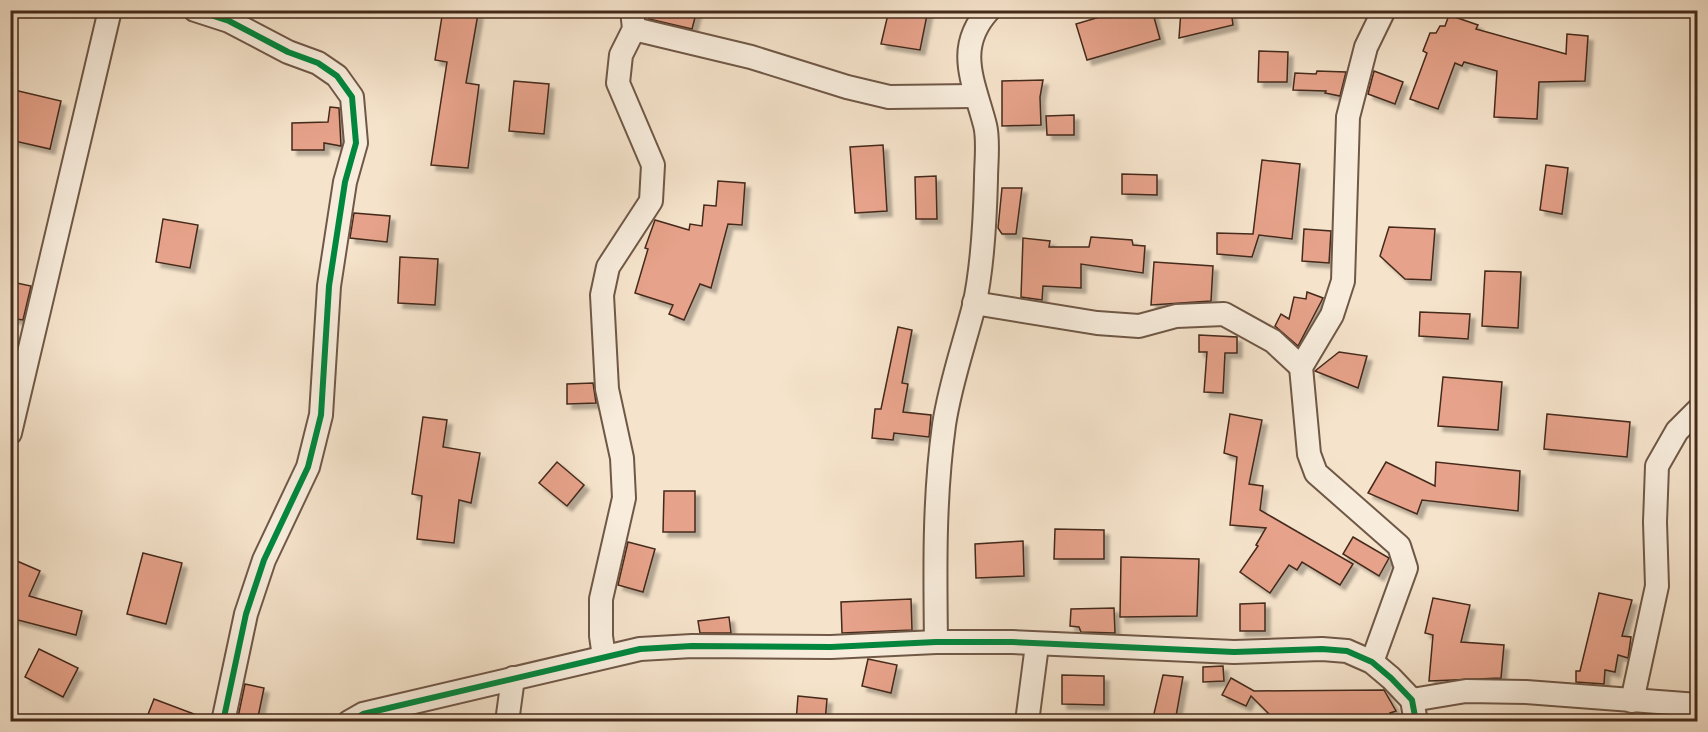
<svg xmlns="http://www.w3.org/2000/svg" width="1708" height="732" font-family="'IM FELL French Canon',serif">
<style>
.building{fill:#e6a28a;stroke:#442a1b;stroke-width:1.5;filter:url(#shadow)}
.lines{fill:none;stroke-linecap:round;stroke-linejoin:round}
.street-casing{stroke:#705847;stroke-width:26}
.street{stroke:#f8eddd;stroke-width:22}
.cycleway-casing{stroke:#f8eddd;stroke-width:10}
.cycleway{stroke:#00873e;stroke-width:6}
</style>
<defs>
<filter id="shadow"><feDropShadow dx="5" dy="5" stdDeviation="1.5" flood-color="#0004"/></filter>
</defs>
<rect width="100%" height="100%" fill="#f5e3cb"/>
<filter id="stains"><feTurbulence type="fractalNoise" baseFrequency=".00333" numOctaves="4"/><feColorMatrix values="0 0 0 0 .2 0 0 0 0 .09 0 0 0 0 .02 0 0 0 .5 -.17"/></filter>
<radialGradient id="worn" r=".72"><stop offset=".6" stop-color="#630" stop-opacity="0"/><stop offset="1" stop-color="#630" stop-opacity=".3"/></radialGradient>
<g class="building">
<path d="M443,10L478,14L466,83L479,85L468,168L431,165L447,62L435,60Z"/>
<path d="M651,10H697L692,29L649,19Z"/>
<path d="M889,10H928L920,50L881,44Z"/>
<path d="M1123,10H1152L1160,39L1087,60L1076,24Z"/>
<path d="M1181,10H1231L1233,25L1179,38Z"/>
<path d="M1449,15L1478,25L1476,29L1566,54L1567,34L1588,36L1585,81L1539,82L1537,119L1494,117L1497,71L1464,62L1462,66L1455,63L1438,109L1410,99L1427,53L1423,51L1430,33H1436L1440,26H1445Z"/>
<path d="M1259,51L1288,52L1287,82H1258Z"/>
<path d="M1317,71L1346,72L1340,96L1325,93L1326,91L1293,90L1295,73L1316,74Z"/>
<path d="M1374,71L1403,82L1395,104L1368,94Z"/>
<path d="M1043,80L1040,97L1041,125L1002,126V81Z"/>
<path d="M514,81L549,84L544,134L509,131Z"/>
<path d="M10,89L61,101L50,149L10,140Z"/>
<path d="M330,107L339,108L341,146L324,143V150H292V123L328,122Z"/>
<path d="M1074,115V135H1047L1046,116Z"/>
<path d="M883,145L887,211L855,213L850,147Z"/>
<path d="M1262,160L1300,164L1292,239L1259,235L1252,257L1217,254V233L1253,234Z"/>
<path d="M1546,165L1568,168L1562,214L1540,210Z"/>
<path d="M1122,174L1157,175V195L1122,194Z"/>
<path d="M936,176L937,219H916L915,177Z"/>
<path d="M718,181L745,183L742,225L728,224L711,288L700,284L684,320L669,314L673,305L635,293L648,249L645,248L655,220L689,230L690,224L702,226L704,205L716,206Z"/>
<path d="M1002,188H1022L1016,234H1002L998,228Z"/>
<path d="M354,213L390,216L387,242L350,238Z"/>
<path d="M163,219L198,225L190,268L156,262Z"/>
<path d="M1389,227L1435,229L1431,280L1405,279L1380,256Z"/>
<path d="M1304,229L1331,231L1329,263L1302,261Z"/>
<path d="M1091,237L1132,240L1133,245L1145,246L1143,273L1081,264V288L1043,286L1042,300L1021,297L1023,238L1050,241L1049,247H1089Z"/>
<path d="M400,257L438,259L435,305L398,303Z"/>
<path d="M1154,262L1213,266L1211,301L1151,305Z"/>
<path d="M1485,271L1521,272L1518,328L1482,326Z"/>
<path d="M12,282L31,286L23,320L10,318Z"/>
<path d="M1307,292L1323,298L1298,346L1275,326L1281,314L1289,319L1294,297L1306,299Z"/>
<path d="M1420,312L1470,314L1468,339L1419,336Z"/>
<path d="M898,327L912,330L902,383L908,384L903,412L931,415L929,437L894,433L893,440L872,438L875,409H881Z"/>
<path d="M1199,335L1237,337V353H1225L1223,393L1204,392L1207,352H1199Z"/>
<path d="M1339,352L1367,356L1358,388L1315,371Z"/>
<path d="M1443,377L1502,382L1498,430L1438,426Z"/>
<path d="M593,383L596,403L567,404V384Z"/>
<path d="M1230,414L1262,420L1249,484L1263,486L1260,510L1353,564L1340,585L1302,562L1297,570L1289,565L1270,593L1240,572L1258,546L1256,545L1266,528L1230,525L1237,457L1224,453Z"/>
<path d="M1547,414L1630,422L1627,457L1544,449Z"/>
<path d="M423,417L447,420L443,447L480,453L471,503L459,500L454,543L417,539L422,496L412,494Z"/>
<path d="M557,462L584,485L567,506L539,483Z"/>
<path d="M1386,462L1435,486L1436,462L1520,471L1518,511L1422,500L1417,514L1368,493Z"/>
<path d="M664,491H695V532H663Z"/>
<path d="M1055,529L1104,530V559H1054Z"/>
<path d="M1353,537L1389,558L1379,576L1343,554Z"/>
<path d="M1023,541L1024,576L976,578L975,544Z"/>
<path d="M628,542L655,549L643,592L618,585Z"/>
<path d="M143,553L182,563L166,624L127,614Z"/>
<path d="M1121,557L1199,559L1197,616L1120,617Z"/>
<path d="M10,558L40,571L29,596L82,611L76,635L10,618Z"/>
<path d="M1599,593L1632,600L1622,636L1631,637L1628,658L1618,655L1615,672L1605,670L1604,684L1576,682V671H1580Z"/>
<path d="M1433,598L1470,605L1461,642L1504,645L1501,678L1429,681L1433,635L1425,633Z"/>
<path d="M911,599L912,630L842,633L841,602Z"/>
<path d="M1265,603V631H1240V604Z"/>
<path d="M1114,608L1115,633L1081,632L1079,627L1070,626L1071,609Z"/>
<path d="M729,617L731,633H700L698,621Z"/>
<path d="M39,649L78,668L63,697L25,677Z"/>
<path d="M868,659L897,665L891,693L862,686Z"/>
<path d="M1223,666L1224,681L1203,682V667Z"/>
<path d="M1062,675L1104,676V705L1062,704Z"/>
<path d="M1163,675L1183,677L1175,722L1153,718Z"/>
<path d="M1231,678L1254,691L1384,690L1396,711L1390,713L1394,722H1277L1251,696L1246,706L1222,695Z"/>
<path d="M245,684L264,688L257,722H237Z"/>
<path d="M798,696L827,699L825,722H796Z"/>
<path d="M154,699L210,720V722H145Z"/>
</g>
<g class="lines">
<g class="street-casing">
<g id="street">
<path d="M195,10L229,21L288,52L318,63L337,76L352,97L356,143L345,182L329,286L321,415L308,467L264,560L246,614L223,722"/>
<path d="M634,29L751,57L847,87L889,97L974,96"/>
<path d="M974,303L1097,323L1139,326L1176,316L1224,314L1273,341L1301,367"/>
<path d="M10,433L110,10"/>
<path d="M936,642C935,569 934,497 944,425C950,384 964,345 974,306C983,266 985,220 986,179C986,163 989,140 985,125C974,82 954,48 989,10"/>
<path d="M604,657L601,636V599L624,498L622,458L607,389L602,295L608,267L651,201L653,165L618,83L621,55L634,29L632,10"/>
<path d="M1372,662L1406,568L1399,546L1316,473L1309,454L1301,367L1332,315L1343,281L1348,117L1366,47L1384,10"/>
<path d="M1412,700L1466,691L1526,692L1698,705"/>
<path d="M1632,701L1657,586L1655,522L1657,466L1677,431L1698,410"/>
<path d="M349,722L363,714L640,649L692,646L831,647L936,642H1012L1234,652L1322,649L1347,651L1372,662L1391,678L1412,700L1416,722"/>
<path d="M507,722L513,678"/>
<path d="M1027,722L1037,645"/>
</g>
</g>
<use href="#street" class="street"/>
<g class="cycleway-casing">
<g id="cycleway">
<path d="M195,10L229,21L288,52L318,63L337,76L352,97L356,143L345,182L329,286L321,415L308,467L264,560L246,614L223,722"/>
<path d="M349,722L363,714L640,649L692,646L831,647L936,642H1012L1234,652L1322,649L1347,651L1372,662L1391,678L1412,700L1416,722"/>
</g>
</g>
<use href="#cycleway" class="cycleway"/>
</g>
<rect width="1708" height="732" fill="none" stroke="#f5e3cb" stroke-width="36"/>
<rect x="12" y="12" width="1684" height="708" fill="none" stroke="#442a1b" stroke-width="3"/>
<rect x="18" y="18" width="1672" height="696" fill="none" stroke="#442a1b" stroke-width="1.5"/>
<rect width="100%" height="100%" filter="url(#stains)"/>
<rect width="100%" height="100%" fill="url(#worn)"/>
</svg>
